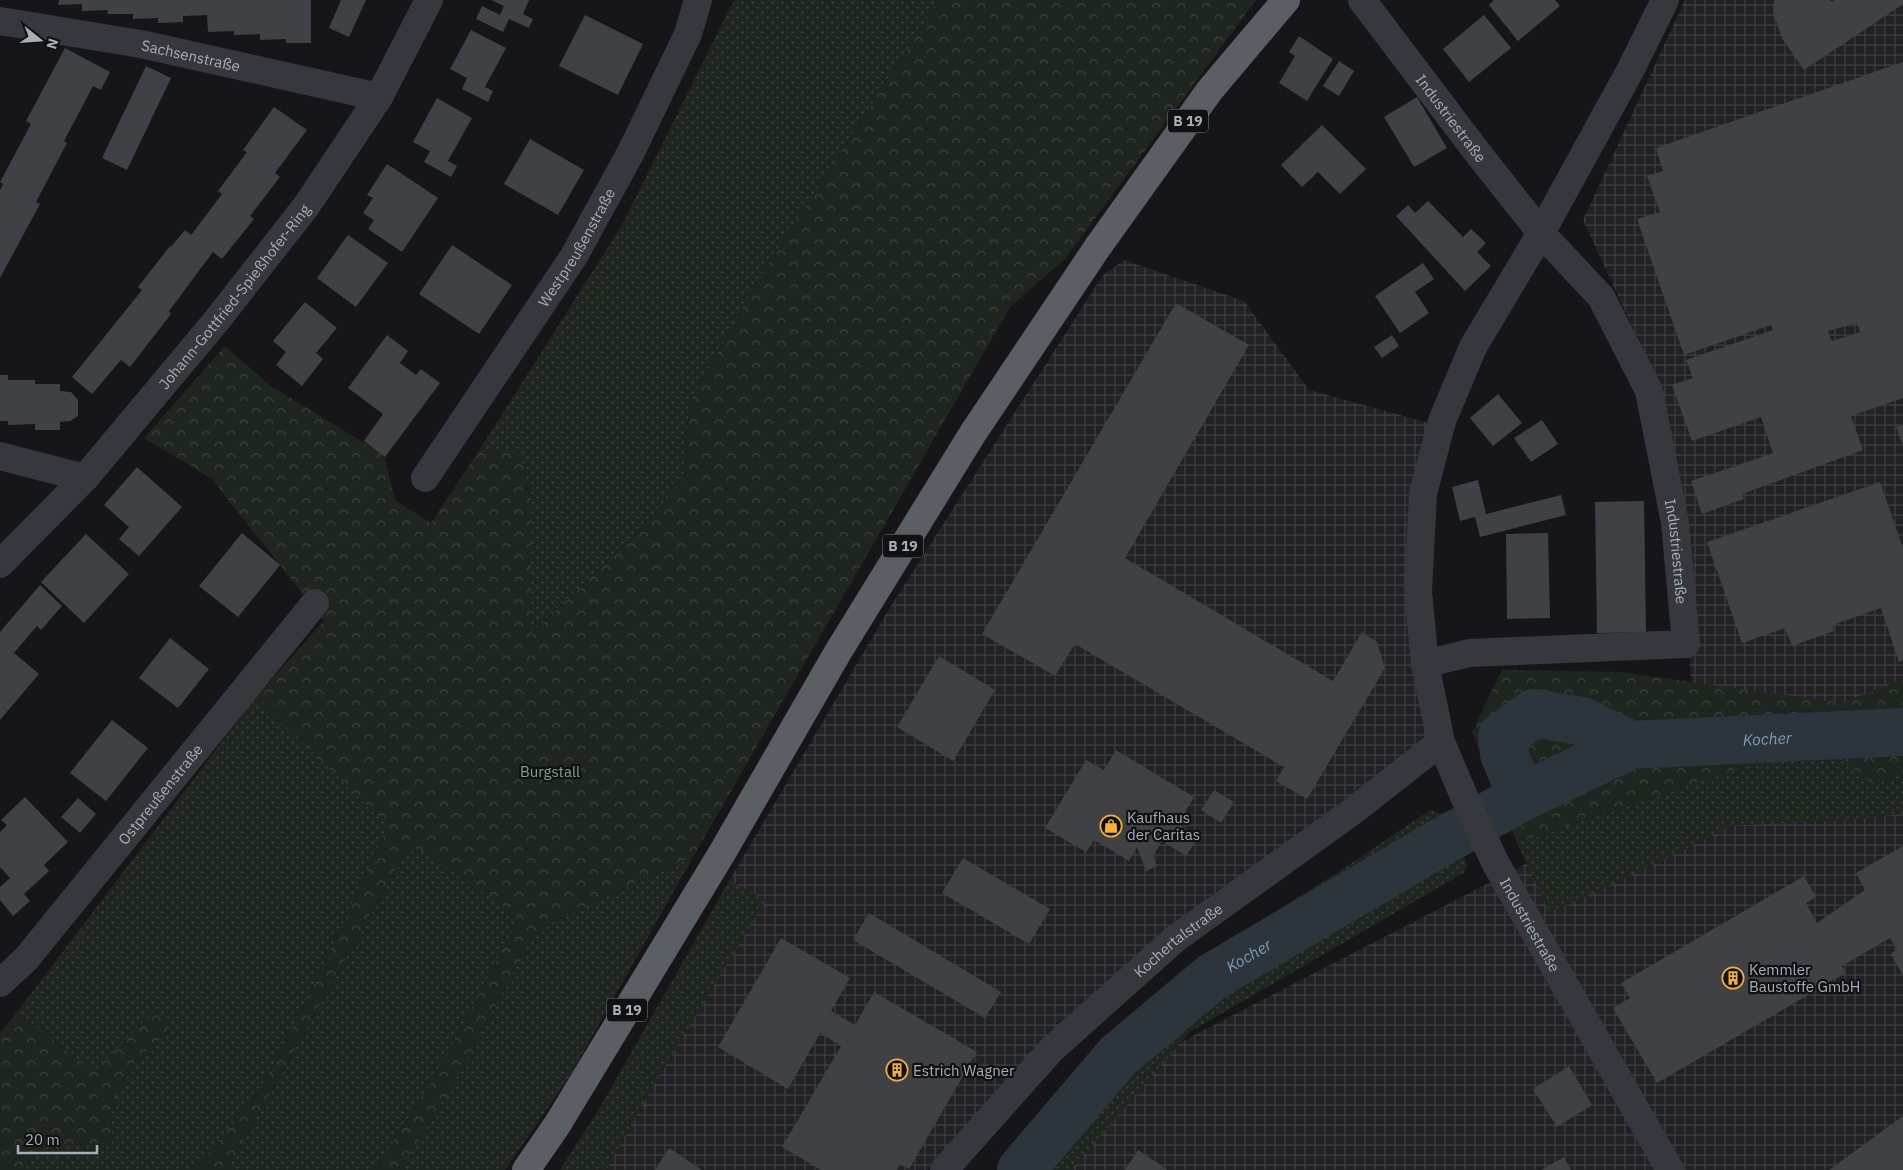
<svg xmlns="http://www.w3.org/2000/svg" width="1903" height="1170" font-family="'IBM Plex Sans',sans-serif">
<style>
.industrial{fill:url(#industrial-grid)}
.grass{fill:url(#grass-dots)}
.forest{fill:url(#forest-crowns)}
.lines{fill:none;stroke-linecap:round;stroke-linejoin:round}
.river{stroke:#2c353c;stroke-width:48}
.building{fill:#404145;fill-rule:evenodd}
.minor{stroke:#37383d;stroke-width:28}
.tertiary{stroke:#37383d;stroke-width:28}
.trunk{stroke:#5b5e65;stroke-width:28}
.labels{text-anchor:middle;dominant-baseline:central;stroke-width:4.5;stroke-linejoin:round;paint-order:stroke}
.shield{fill:#111113;stroke:#7b7e86;stroke-width:1}
.shield-label{font-size:14px;font-weight:bold;fill:#a8adb8}
.street-label{font-size:15px;fill:#a8adb8;stroke:#111113}
.park-label{font-size:15px;fill:#7fa381;stroke:#111113}
.poi-label{font-size:15px;fill:#a8adb8;stroke:#111113;text-anchor:start}
.water-label{font-size:16px;font-style:italic;fill:#7f9bb3;stroke:#111113}
</style>
<defs>
<pattern id="industrial-grid" width="8" height="8" patternUnits="userSpaceOnUse" patternTransform="scale(1.25)"><rect width="8" height="8" fill="#222225"/><path d="M0 4h8M4 0v8" fill="none" stroke="#3f3f43"/></pattern>
<pattern id="grass-dots" width="8" height="8" patternUnits="userSpaceOnUse" patternTransform="scale(1.25)"><rect width="8" height="8" fill="#1e261f"/><path d="M2 2h.1M6 6h.1" fill="none" stroke="#3c433d" stroke-width="1.8" stroke-linecap="round"/></pattern>
<pattern id="forest-crowns" width="20" height="18" patternUnits="userSpaceOnUse" patternTransform="scale(1.25)"><rect width="20" height="18" fill="#1e261f"/><path d="M2 6a3 3 0 1 1 6 0M12 15a3 3 0 1 1 6 0" fill="none" stroke="#3c433d"/></pattern>
</defs>
<rect width="100%" height="100%" fill="#161618"/>
<g class="industrial">
<path d="M1685,0H1903V1170H1069L1181,1042L1671,789L1691,683L1682,511L1660,387L1583,220Z"/>
<path d="M1124,260L1244,301L1309,390L1429,423L1428,738L1048,1039L928,1170H606L650,1091L765,900L729,881L892,604L1103,275Z"/>
</g>
<g class="grass">
<path d="M734,0H939L762,274L689,404L685,479L635,534L530,635L531,498L520,454L480,449L622,225Z"/>
<path d="M256,697L388,826L308,998L256,1096L194,1170H23L39,1147L112,1142L111,1107L135,1062L169,1031L155,1010L94,1073L17,1012Z"/>
<path d="M1826,749L1872,783L1903,774V814L1855,819L1730,826L1686,849L1568,905L1549,912L1517,843L1783,753Z"/>
<path d="M1430,810L1444,814L1467,864L1465,872L1190,1032L1071,1170H999L1066,1083L1195,962L1335,874Z"/>
<path d="M412,842L520,918L434,1078L375,1170H227Z"/>
<path d="M693,857L570,1076L505,1170H397L536,930L637,882Z"/>
<path d="M729,881L766,900L650,1091L606,1170H560L599,1109Z"/>
</g>
<g class="forest">
<path d="M939,0H1256L1065,259L1010,307L693,857L637,882L536,930L453,1085L400,1170H375L434,1078L520,918L411,843L227,1170H194L256,1096L308,998L388,826L256,697L324,621L211,478L144,438L225,346L271,386L384,455L395,500L431,523L480,449L520,453L531,498V635L635,534L685,479L689,404L762,274Z"/>
<path d="M1502,670L1620,672L1843,703L1903,679V774L1872,783L1826,749L1783,753L1517,843L1472,732Z"/>
<path d="M155,1010L169,1031L135,1062L111,1107L112,1142L39,1147L23,1170H0V1033L17,1012L94,1072Z"/>
</g>
<g class="lines">
<g class="river">
<path d="M1522,797L1504,754L1502,736L1534,713L1581,721L1631,745"/>
<path id="s1" d="M1021,1170L1118,1056L1212,977L1436,845L1522,797L1631,745L1903,732"/>
</g>
</g>
<g class="building">
<path d="M59,0H311V43H286V39L260,40V34L234,35V31L208,32L207,15L183,16V22L158,23V18L133,19V14H107L108,10L82,11V4L58,5Z"/>
<path d="M341,0H366L349,37L329,28Z"/>
<path d="M491,0H529L523,14L533,19L529,28L509,19L503,32L476,19L482,6L500,15L504,6Z"/>
<path d="M1494,0H1555L1560,6L1518,41L1489,5Z"/>
<path d="M1774,0H1830L1832,2L1835,0H1903V4L1804,70L1782,38L1773,12Z"/>
<path d="M585,15L643,44L618,95L559,66Z"/>
<path d="M1484,15L1511,48L1469,82L1443,49Z"/>
<path d="M471,30L506,48L485,87L493,91L488,102L462,89L467,78L450,69Z"/>
<path d="M1299,36L1333,59L1307,101L1279,83L1295,56L1289,52Z"/>
<path d="M65,48L110,72L101,90L93,86L64,141L67,143L36,202L40,204L0,278V190L3,184L0,182L31,124L26,121Z"/>
<path d="M1339,61L1354,71L1339,96L1323,86Z"/>
<path d="M1903,62V398L1851,416L1863,450L1742,494L1744,499L1702,514L1691,481L1773,453L1761,417L1692,441L1672,385L1693,378L1686,360L1773,330L1771,325L1684,355L1637,219L1660,212L1647,176L1663,171L1656,148ZM1857,323L1860,332L1832,341L1828,331Z"/>
<path d="M146,66L171,78L127,170L102,158Z"/>
<path d="M1417,97L1447,148L1414,167L1384,117Z"/>
<path d="M437,98L472,118L448,161L457,166L451,177L424,162L430,151L413,142Z"/>
<path d="M274,107L307,130L275,173L280,177L250,216L254,219L222,259L213,252L169,311L171,314L130,367L121,360L92,394L72,377L142,290L138,287L170,246L171,247L185,230L191,235L222,194L218,191L247,152L243,150Z"/>
<path d="M1322,125L1366,169L1340,194L1318,172L1302,187L1281,165Z"/>
<path d="M530,139L584,170L558,215L504,184Z"/>
<path d="M387,164L438,198L402,252L368,229L374,220L363,213L373,198L367,195Z"/>
<path d="M1428,201L1463,237L1471,229L1486,243L1477,252L1491,266L1465,291L1396,216L1408,205L1415,213Z"/>
<path d="M348,235L388,263L356,307L317,278Z"/>
<path d="M452,245L512,285L479,334L419,294Z"/>
<path d="M1423,263L1434,279L1415,292L1429,313L1400,333L1375,296Z"/>
<path d="M305,302L337,328L316,353L323,359L302,386L276,365L286,352L273,341Z"/>
<path d="M1176,303L1249,345L1125,558L1333,681L1362,632L1377,642L1385,668L1307,799L1276,781L1284,767L1075,644L1055,676L982,634Z"/>
<path d="M387,335L408,351L400,363L416,375L421,369L440,383L385,457L364,441L383,414L348,388Z"/>
<path d="M1392,335L1399,346L1382,358L1374,347Z"/>
<path d="M0,375H8V380H35V384H60V391L71,392L78,400V416L70,421L60,422V430H35V424L8,425V421H0Z"/>
<path d="M1498,394L1522,423L1493,446L1470,418Z"/>
<path d="M1542,420L1558,444L1531,462L1514,438Z"/>
<path d="M1903,425V446L1896,427Z"/>
<path d="M137,467L182,507L139,556L119,539L129,527L104,505Z"/>
<path d="M1478,480L1486,514L1561,495L1566,515L1480,537L1475,517L1460,521L1452,487Z"/>
<path d="M1880,482L1903,548V660L1899,662L1881,608L1833,625L1834,631L1792,646L1785,628L1742,643L1707,542Z"/>
<path d="M1644,501L1646,632L1597,633L1595,502Z"/>
<path d="M242,533L280,565L238,617L199,586Z"/>
<path d="M1548,533L1550,618L1507,619L1506,534Z"/>
<path d="M86,534L129,574L84,623L41,582Z"/>
<path d="M40,585L62,606L41,630L37,626L14,653L39,674L0,720V632Z"/>
<path d="M170,638L209,669L178,708L139,678Z"/>
<path d="M939,656L995,690L953,761L897,727Z"/>
<path d="M112,720L148,748L106,801L70,773Z"/>
<path d="M1116,750L1194,797L1178,824L1198,837L1186,856L1165,843L1173,831L1169,829L1153,856L1157,866L1146,871L1137,847L1129,861L1094,840L1086,852L1045,828L1086,760L1104,770Z"/>
<path d="M1214,790L1234,802L1221,823L1201,810Z"/>
<path d="M25,797L68,842L44,865L49,871L24,894L30,901L13,916L0,900V887L10,878L0,867V832L7,825L1,820Z"/>
<path d="M78,798L96,814L80,833L61,817Z"/>
<path d="M1903,846V976L1891,954L1897,949L1890,938L1842,966L1846,973L1657,1083L1613,1008L1630,998L1621,983L1804,876L1816,897L1806,903L1817,923L1865,890L1856,873Z"/>
<path d="M963,858L1050,909L1029,944L942,893Z"/>
<path d="M869,913L1001,992L985,1018L853,940Z"/>
<path d="M781,938L850,978L831,1011L855,1025L874,992L977,1052L909,1169L900,1164L897,1170H821L782,1147L841,1046L820,1033L788,1089L718,1047Z"/>
<path d="M1569,1066L1592,1105L1557,1127L1533,1089Z"/>
<path d="M1903,1116V1170H1829Z"/>
<path d="M669,1148L702,1170H655Z"/>
<path d="M1138,1150L1168,1170H1125Z"/>
<path d="M1564,1157L1571,1170H1541Z"/>
</g>
<g class="lines">
<g class="minor">
<path id="s2" d="M1362,0L1477,152L1541,233L1601,297L1649,391L1675,523L1686,644L1469,653L1425,664"/>
<path id="s3" d="M0,21L141,44L379,97"/>
<path d="M0,456L85,478"/>
<path id="s4" d="M425,478L574,256L631,152L688,34L698,0"/>
<path id="s5" d="M0,564L85,478L217,320L307,205L379,97L429,0"/>
<path id="s6" d="M0,983L26,959L315,603"/>
<path id="s7" d="M944,1170L1052,1049L1175,939L1353,811L1441,742"/>
</g>
<path class="tertiary" id="s8" d="M1665,0L1631,69L1541,233L1473,347L1442,421L1423,494L1418,591L1425,664L1441,742L1466,801L1496,864L1670,1170"/>
<path class="trunk" d="M526,1170L557,1125L722,853L838,652L973,433L1097,248L1210,90L1286,0"/>
</g>
<defs>
<g id="shop-ring" transform="scale(1.125)"><circle r="9.5" fill="#111113" stroke="#f2b134" stroke-width="1.5"/><path d="M-5-2.5h2.3a2.7 3.5 0 0 1 5.4 0H5L5.5 6h-11ZM-1.5-2.5h3a1.5 2.3 0 0 0-3 0Z" fill="#f2b134"/></g>
<g id="building-ring" transform="scale(1.125)"><circle r="9.5" fill="#111113" stroke="#f2b134" stroke-width="1.5"/><path d="M-4-6H4V6H1V3H-1V6H-4ZM-2.5-4.3h1.7v1.8h-1.7ZM.8-4.3h1.7v1.8H.8ZM-2.5-1h1.7V.8h-1.7ZM.8-1h1.7V.8H.8Z" fill="#f2b134"/></g>
</defs>
<g fill-rule="evenodd">
<use href="#shop-ring" x="1111" y="826"/>
<use href="#building-ring" x="1733" y="978"/>
<use href="#building-ring" x="897" y="1070"/>
</g>
<g class="labels">
<g class="shield">
<rect x="1168" y="109.5" width="40" height="23" rx="4"/>
<rect x="883" y="534.5" width="40" height="23" rx="4"/>
<rect x="607" y="998.5" width="40" height="23" rx="4"/>
</g>
<g class="shield-label">
<text x="1188" y="121">B 19</text>
<text x="903" y="546">B 19</text>
<text x="627" y="1010">B 19</text>
</g>
<g class="street-label">
<text stroke="none"><textPath href="#s3" startOffset="194">Sachsenstraße</textPath></text>
<text stroke="none"><textPath href="#s2" startOffset="148">Industriestraße</textPath></text>
<text stroke="none"><textPath href="#s4" startOffset="276">Westpreußenstraße</textPath></text>
<text stroke="none"><textPath href="#s5" startOffset="356">Johann-Gottfried-Spießhofer-Ring</textPath></text>
<text stroke="none"><textPath href="#s2" startOffset="650">Industriestraße</textPath></text>
<text stroke="none"><textPath href="#s6" startOffset="248">Ostpreußenstraße</textPath></text>
<text stroke="none"><textPath href="#s8" startOffset="1006">Industriestraße</textPath></text>
<text stroke="none"><textPath href="#s7" startOffset="329">Kochertalstraße</textPath></text>
</g>
<g class="park-label">
<text x="550" y="771">Burgstall</text>
</g>
<g class="poi-label">
<text x="1127" y="817">Kaufhaus<tspan x="1127" dy="17">der Caritas</tspan></text>
<text x="1749" y="969">Kemmler<tspan x="1749" dy="17">Baustoffe GmbH</tspan></text>
<text x="913" y="1070">Estrich Wagner</text>
</g>
<g class="water-label">
<text stroke="none"><textPath href="#s1" startOffset="888">Kocher</textPath></text>
<text stroke="none"><textPath href="#s1" startOffset="315">Kocher</textPath></text>
</g>
</g>
<g transform="translate(40 40) rotate(107)" stroke="#111113" stroke-width="4" paint-order="stroke">
<path d="M0-4L9 19L0 12L-9 19Z" fill="#a8adb8"/>
<text y="-8" font-size="14" font-weight="bold" text-anchor="middle" fill="#a8adb8">N</text>
</g>
<path d="M18 1145v8h79v-8" fill="none" stroke="#a8adb8" stroke-width="2.5"/>
<text x="25" y="1145" font-size="15" fill="#a8adb8" stroke="#111113" stroke-width="4" paint-order="stroke">20 m</text>
</svg>
